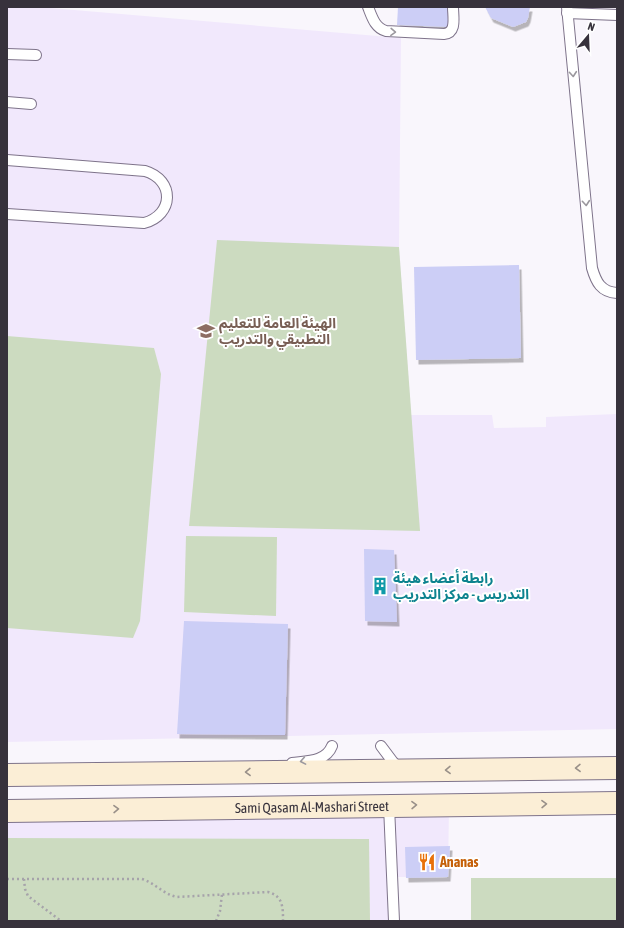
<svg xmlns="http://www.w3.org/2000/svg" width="624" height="928" font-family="'Asap Condensed','Noto Sans Arabic',sans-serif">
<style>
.built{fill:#f1e8fc}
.green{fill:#ccdbc0}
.building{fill:#cccef6;filter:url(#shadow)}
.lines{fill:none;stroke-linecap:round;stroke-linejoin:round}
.lane-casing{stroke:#7e738a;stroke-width:12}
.secondary-casing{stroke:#7e738a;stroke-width:24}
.path{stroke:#a6a3aa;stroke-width:2.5;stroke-dasharray:2 3;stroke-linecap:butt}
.lane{stroke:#fff;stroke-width:10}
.secondary{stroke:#fbeed6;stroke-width:22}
.oneway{stroke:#9b989e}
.oneway2{stroke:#999089}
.labels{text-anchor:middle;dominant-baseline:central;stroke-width:4;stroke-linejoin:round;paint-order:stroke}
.education-label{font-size:14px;font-weight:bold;fill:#785e54;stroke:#fff;text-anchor:start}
.culture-label{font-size:14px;font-weight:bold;fill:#0d838f;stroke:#fff;text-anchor:start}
.street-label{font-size:14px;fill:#37323c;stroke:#fff}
.food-label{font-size:14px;font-weight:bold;fill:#c56008;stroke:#fff;text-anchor:start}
</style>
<defs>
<filter id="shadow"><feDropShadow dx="2.5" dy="4.5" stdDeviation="0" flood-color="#0004"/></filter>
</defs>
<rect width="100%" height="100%" fill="#f9f6fc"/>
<g class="built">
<path d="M7,7H39L401,38L399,247L411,415H492L494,428L546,427V417L617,414V729L7,742Z"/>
<path d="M449,805L448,877H392L394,921H7V812Z"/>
</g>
<g class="green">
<path d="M217,240L399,247L420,531L189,526Z"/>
<path d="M7,336L154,348L161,374L140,621L133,638L7,628Z"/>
<path d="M186,536L277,537L276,616L184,612Z"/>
<path d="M7,838L369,839L370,921H7Z"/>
<rect x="471" y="878" width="146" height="43"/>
</g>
<g class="building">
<path d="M398,7H449V27L397,25Z"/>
<path d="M485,7H530L528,18L526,22L513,27L491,18Z"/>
<path d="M519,265L521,358L416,360L414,267Z"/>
<path d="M364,549L394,550L397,622L365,621Z"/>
<path d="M184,621L288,624L285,735L177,734Z"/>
<path d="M450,846L448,877L406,878L405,847Z"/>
</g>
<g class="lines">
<g class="lane-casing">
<g id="lane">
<path d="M368,7C372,17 375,28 386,31L444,34C457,33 453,17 453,7"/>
<path d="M567,7L592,268C596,282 601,292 617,293"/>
<path d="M567,13L617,15"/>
<path d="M7,54L36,55"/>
<path d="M7,102L31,104"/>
<path d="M7,160L145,171C175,180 174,215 144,223L7,214"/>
<path d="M381,746L393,762L400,769"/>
<path d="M292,763C306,761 326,762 332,746"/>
<path d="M389,806L394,921"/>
</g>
</g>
<g class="secondary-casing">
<g id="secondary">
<path d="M7,775L617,768"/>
<path id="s1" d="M7,811L617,803"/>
</g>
</g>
<g class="path">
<path d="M7,879H142C155,883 163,894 177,897L268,892C283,896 283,907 283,921"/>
<path d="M24,879L25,889L28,896L61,921"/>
<path d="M216,921L220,911L222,894"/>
</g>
<use href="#lane" class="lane"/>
<use href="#secondary" class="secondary"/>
</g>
<defs><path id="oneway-chevron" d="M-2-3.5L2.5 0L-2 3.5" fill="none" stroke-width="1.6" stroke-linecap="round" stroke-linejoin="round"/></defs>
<g class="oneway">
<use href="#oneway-chevron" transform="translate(393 32) rotate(2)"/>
<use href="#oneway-chevron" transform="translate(573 74) rotate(85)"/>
<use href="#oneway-chevron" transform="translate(586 203) rotate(85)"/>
<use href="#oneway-chevron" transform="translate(303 761) rotate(170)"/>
</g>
<g class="oneway2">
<use href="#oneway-chevron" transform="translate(578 768) rotate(179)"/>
<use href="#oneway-chevron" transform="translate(448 770) rotate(179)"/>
<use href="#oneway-chevron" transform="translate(248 772) rotate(179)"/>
<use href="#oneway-chevron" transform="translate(544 804) rotate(-1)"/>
<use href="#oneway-chevron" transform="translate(414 805) rotate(-1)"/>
<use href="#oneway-chevron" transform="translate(116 809) rotate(-1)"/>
</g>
<defs>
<g id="university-bare" transform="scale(1.38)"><path d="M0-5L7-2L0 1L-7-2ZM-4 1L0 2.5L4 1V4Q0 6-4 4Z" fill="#8d6e63" stroke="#fff" stroke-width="2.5" paint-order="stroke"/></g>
<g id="building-bare" transform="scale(1.38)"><path d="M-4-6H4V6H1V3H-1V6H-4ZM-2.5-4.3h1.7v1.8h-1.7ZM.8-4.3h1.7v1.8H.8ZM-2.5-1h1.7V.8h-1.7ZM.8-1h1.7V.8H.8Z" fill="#0f9aa8" stroke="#fff" stroke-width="2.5" paint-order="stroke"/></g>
<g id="restaurant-bare" transform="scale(1.38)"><path d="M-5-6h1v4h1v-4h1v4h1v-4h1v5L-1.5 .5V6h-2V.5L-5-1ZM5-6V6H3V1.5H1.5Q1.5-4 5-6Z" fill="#e8710a" stroke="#fff" stroke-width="2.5" paint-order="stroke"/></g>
</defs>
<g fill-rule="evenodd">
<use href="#university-bare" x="206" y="331"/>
<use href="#building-bare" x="380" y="586"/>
<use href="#restaurant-bare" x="427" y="862"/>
</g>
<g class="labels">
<g class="education-label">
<text x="219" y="323">الهيئة العامة للتعليم<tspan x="219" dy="16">التطبيقي والتدريب</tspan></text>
</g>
<g class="culture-label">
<text x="393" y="578">رابطة أعضاء هيئة<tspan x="393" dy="16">التدريس - مركز التدريب</tspan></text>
</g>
<g class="street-label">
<text stroke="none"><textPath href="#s1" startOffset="305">Sami Qasam Al-Mashari Street</textPath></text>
</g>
<g class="food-label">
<text x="440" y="862">Ananas</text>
</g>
</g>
<rect width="624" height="928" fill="none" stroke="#37323c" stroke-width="16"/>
<g transform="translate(588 36) rotate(19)" stroke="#ffffff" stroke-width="3" paint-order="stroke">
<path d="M0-3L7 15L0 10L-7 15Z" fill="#37323c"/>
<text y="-6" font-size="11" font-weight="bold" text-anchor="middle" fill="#37323c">N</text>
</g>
</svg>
